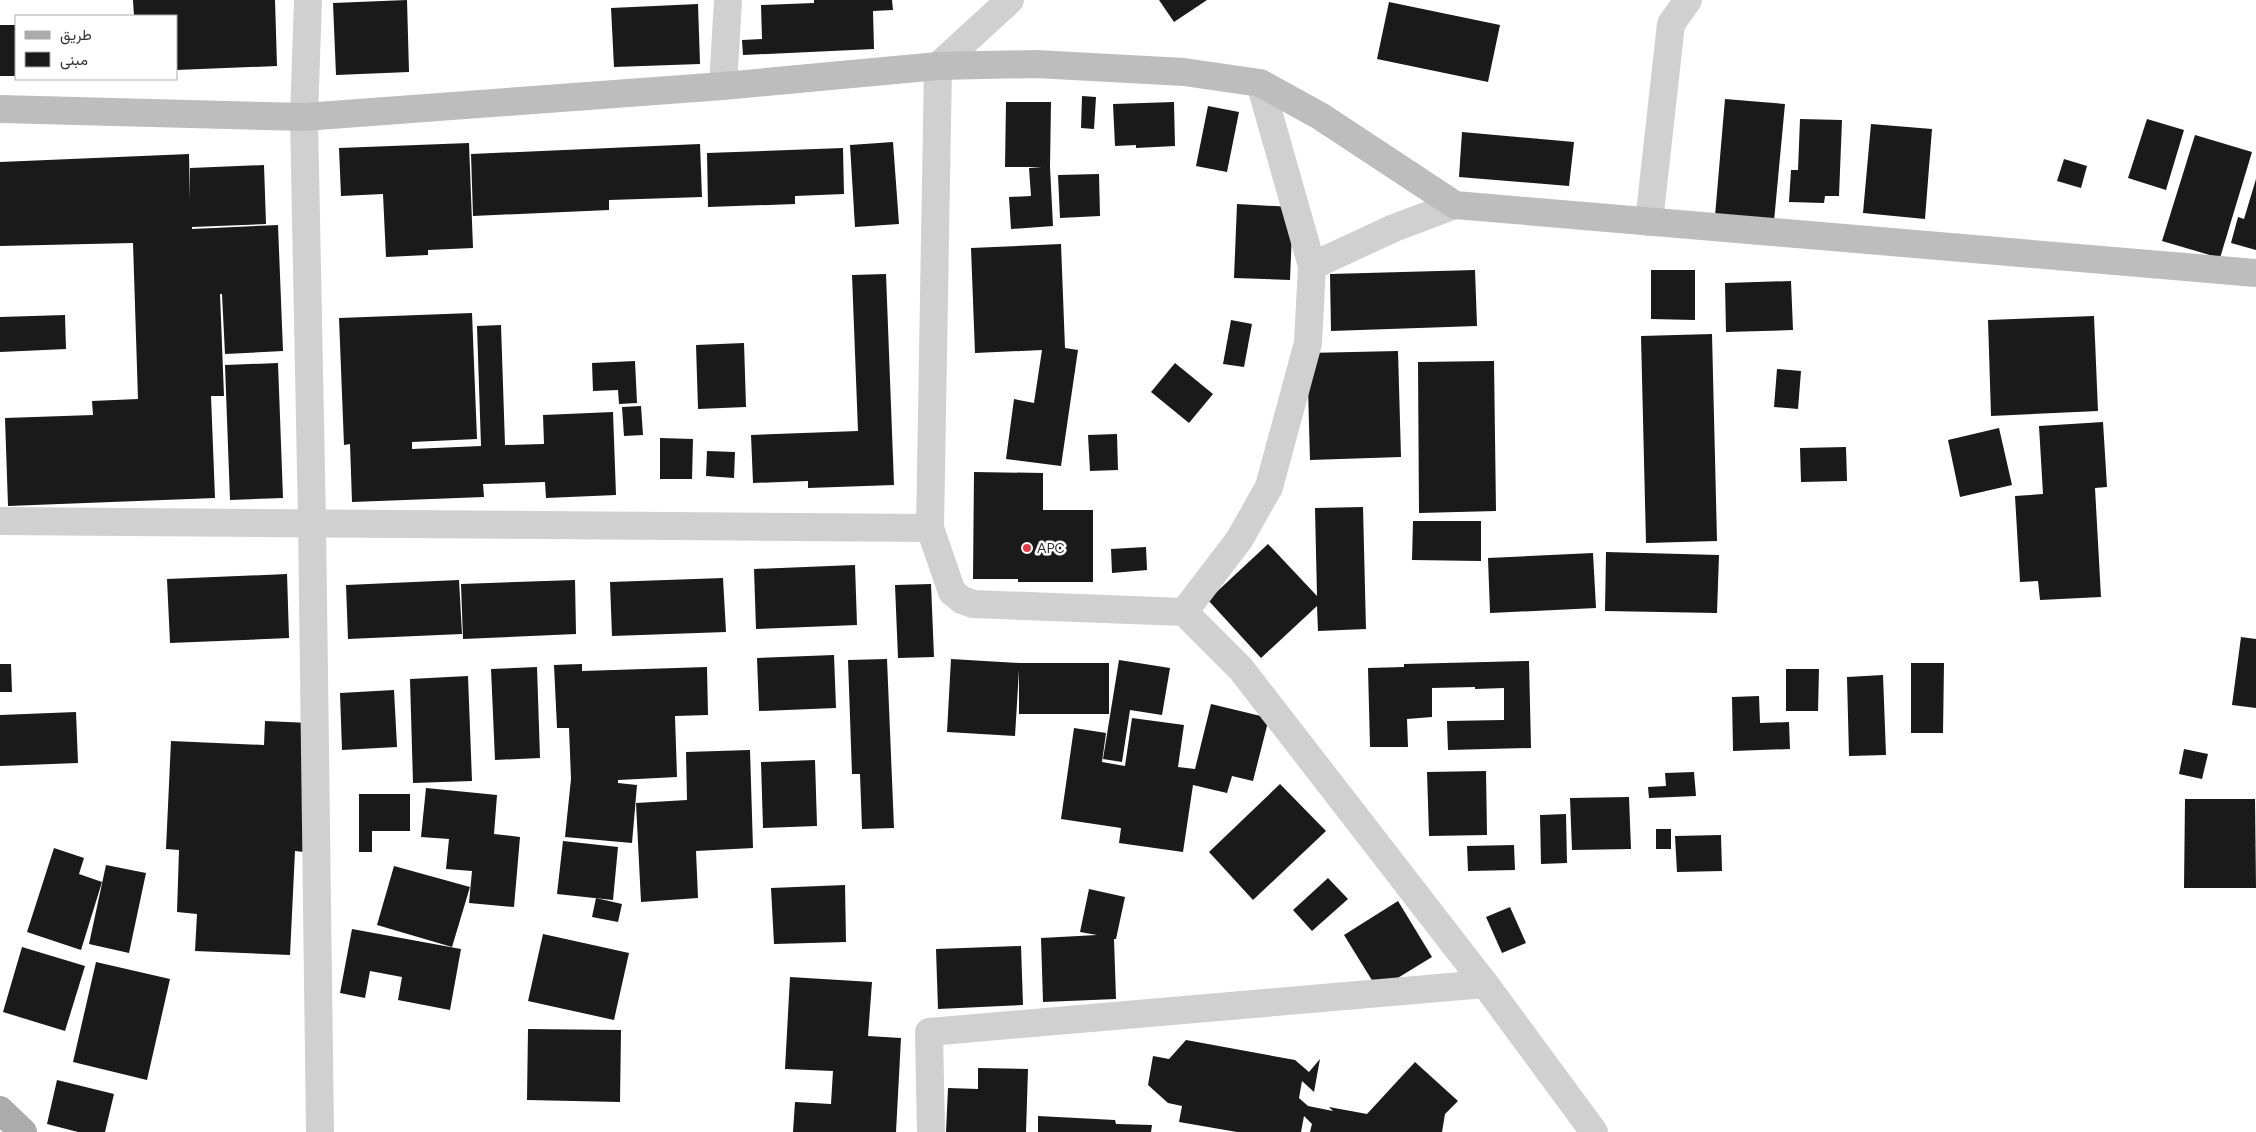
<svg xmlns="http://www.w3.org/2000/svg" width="2256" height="1132" font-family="Figtree,Vazirmatn,sans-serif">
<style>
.building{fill:#1a1a1a}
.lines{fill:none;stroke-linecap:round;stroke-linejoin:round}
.minor{stroke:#d0d0d0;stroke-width:28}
.secondary{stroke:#bdbdbd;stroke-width:28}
.primary{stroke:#ababab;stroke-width:28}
.poi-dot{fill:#e63946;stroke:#fff;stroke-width:2}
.labels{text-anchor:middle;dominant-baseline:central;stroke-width:5;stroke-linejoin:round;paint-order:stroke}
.poi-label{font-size:14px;fill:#333;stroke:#fff;text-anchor:start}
</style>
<rect width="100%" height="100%" fill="#fff"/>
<g class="building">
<path d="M133,0H275L277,66L176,70V16H134Z"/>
<path d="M407,0L409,72L336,75L333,3Z"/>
<path d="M814,0H892L893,10L873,11L874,49L743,55L742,40L762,39L761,5L814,3Z"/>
<path d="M1159,0H1207L1174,22Z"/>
<path d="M1389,2L1500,25L1488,82L1377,59Z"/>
<path d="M698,4L700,64L614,67L611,8Z"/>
<rect x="0" y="25" width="16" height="51"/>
<path d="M1082,96L1096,97L1094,129L1081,128Z"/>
<path d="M1725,99L1785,104L1774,221L1715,216Z"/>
<path d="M1006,102H1051L1050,167L1053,226L1011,229L1009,197L1031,196L1029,168L1042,167H1005Z"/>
<path d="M1174,102L1175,146L1136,148V145L1115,146L1113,104Z"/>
<path d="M1208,106L1239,112L1227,172L1196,166Z"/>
<path d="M1800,119L1842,120L1839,196H1825L1824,203L1789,202L1791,170H1798Z"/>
<path d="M2147,119L2184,130L2166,190L2128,178Z"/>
<path d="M1871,124L1932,129L1925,219L1863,213Z"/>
<path d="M1462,132L1574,142L1569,186L1459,177Z"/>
<path d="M2195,135L2252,152L2220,258L2162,241Z"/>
<path d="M893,142L899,224L855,227L850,145Z"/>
<path d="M469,143L473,248L428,250V255L386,257L383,194L341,196L339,148Z"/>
<path d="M700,144L702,197L609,200V210L473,216L471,154Z"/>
<path d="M843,148L844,194L795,196V204L708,207L707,153Z"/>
<path d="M189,154L190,200V168L264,165L266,224L192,227V229L278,225L283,351L225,354L222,294H220L224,396H211L215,498L8,506L5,418L93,415L92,401L138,399L133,243L0,246V162Z"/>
<path d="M2064,159L2087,166L2081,188L2057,181Z"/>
<path d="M1099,174L1100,216L1060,218L1058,175Z"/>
<path d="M2256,179V250L2231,243L2238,217L2244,219Z"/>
<path d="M1237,204L1293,207L1290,280L1234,278Z"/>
<path d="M1061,244L1065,348L1078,350L1061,466L1006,459L1014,399L1034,403L1042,350L975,353L971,248Z"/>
<path d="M1475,270L1477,326L1331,331L1330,274Z"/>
<path d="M1651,270H1695V320L1651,319Z"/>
<path d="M886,274L894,485L808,488V481L753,483L751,435L858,431L852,275Z"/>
<path d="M1791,281L1793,330L1726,332L1725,283Z"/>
<path d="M472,313L477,439L412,442V449L481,446L477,326L501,325L505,445L544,444L543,415L613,412L616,495L546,498L545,482L483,484L484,497L352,502L350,444L344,445L339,318Z"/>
<path d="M65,315L66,349L0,352V317Z"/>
<path d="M2094,316L2098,411L1991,416L1988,320Z"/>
<path d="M1231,320L1252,324L1244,367L1223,364Z"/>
<path d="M1712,334L1717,541L1646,543L1641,336Z"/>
<path d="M744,343L746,407L698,409L696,345Z"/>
<path d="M1398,351L1401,457L1310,460L1307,353Z"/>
<path d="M635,361L637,403L619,404L618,390L593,391L592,363Z"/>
<path d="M1494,361L1496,511L1419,513L1418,362Z"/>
<path d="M278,363L283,498L230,500L225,365Z"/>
<path d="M1175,363L1213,394L1189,423L1151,392Z"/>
<path d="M1777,369L1801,371L1798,409L1774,407Z"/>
<path d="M641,406L643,435L624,436L622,407Z"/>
<path d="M2103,422L2107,487L2095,488L2101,597L2040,600L2038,581L2020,582L2015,496L2043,494L2039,426Z"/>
<path d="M1999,428L2012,485L1960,497L1948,440Z"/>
<path d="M1117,434L1118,470L1090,471L1088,435Z"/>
<path d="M660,438L693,439L692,479H660Z"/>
<path d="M1846,447L1847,481L1801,482L1800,448Z"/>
<path d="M707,451L735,452L734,478L706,476Z"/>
<path d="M974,472L1043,473V510H1093V582H1018V579H973Z"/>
<path d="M1363,507L1366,629L1318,631L1317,606L1261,658L1208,600L1268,544L1317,596L1315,508Z"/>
<path d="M1413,521H1481V561L1412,560Z"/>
<path d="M1146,547L1147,570L1112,573L1111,549Z"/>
<path d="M1606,552L1719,555L1717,613L1605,611Z"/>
<path d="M1593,553L1596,608L1490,613L1488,558Z"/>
<path d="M855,565L857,625L756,629L754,569Z"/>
<path d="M287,574L289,638L170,643L167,579Z"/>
<path d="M723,578L726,632L612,636L610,582Z"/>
<path d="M459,580L462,634L348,639L346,585Z"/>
<path d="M575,580L576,634L463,639L461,584Z"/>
<path d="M931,584L934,657L898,658L895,585Z"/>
<path d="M2241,637L2256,639V708L2232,705Z"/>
<path d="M834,655L836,708L759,711L757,658Z"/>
<path d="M887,659L894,828L862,829L860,774H852L848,660Z"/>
<path d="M951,659L1020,663H1109V714H1019V670L1015,736L947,732Z"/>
<path d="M1119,660L1170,668L1162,715L1130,710L1122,762L1103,759Z"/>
<path d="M1529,661L1531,748L1448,750L1447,721L1504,720V688L1475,689V687L1432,688V717L1407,719L1408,747H1370L1368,668L1404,667V664Z"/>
<path d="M1911,663H1944L1943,733H1911Z"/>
<path d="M0,664H11L12,692H0Z"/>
<path d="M582,664V671L707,667L708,715L675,716L677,777L618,780V783L637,785L632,843L565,837L571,779L569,728H557L554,665Z"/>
<path d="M537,667L540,758L495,760L491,669Z"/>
<path d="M1786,669H1819L1818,711H1786Z"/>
<path d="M1883,675L1886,755L1849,756L1847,677Z"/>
<path d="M468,676L472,781L413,783L410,679Z"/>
<path d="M394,690L397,747L342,750L340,693Z"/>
<path d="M1759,696L1760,723L1789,722L1790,749L1733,751L1732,697Z"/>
<path d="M1211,704L1269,718L1253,781L1232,776L1227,793L1193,785L1183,852L1119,843L1121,828L1061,819L1074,728L1106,733L1102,762L1125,766L1132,718L1184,725L1178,767L1195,769Z"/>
<path d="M76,712L78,763L0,766V715Z"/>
<path d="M265,721L310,723L304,852L295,851L290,955L195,951L197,914L177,912L179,850L166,849L171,741L264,745Z"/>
<path d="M2184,749L2208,754L2202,779L2179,774Z"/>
<path d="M750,750L753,848L696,851L698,898L641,902L636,803L687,800L686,752Z"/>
<path d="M815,760L817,826L763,828L761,762Z"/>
<path d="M1486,771L1487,835L1429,836L1427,772Z"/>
<path d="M1694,772L1696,796L1649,798L1648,787L1666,786L1665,773Z"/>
<path d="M1280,784L1326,831L1253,900L1209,852Z"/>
<path d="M426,788L497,795L494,834L520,837L514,907L469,903L472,871L446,869L449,839L421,837Z"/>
<path d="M359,794H410V831H372V852H359Z"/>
<path d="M1629,797L1631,849L1572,850L1570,798Z"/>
<path d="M2185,799H2255L2256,888H2184Z"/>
<path d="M1566,814L1567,863L1541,864L1540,815Z"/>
<rect x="1656" y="829" width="15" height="20"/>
<path d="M1721,835L1722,871L1677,872L1675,836Z"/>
<path d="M563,841L618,847L613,900L557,894Z"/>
<path d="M1514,845L1515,870L1468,871L1467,846Z"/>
<path d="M54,848L84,858L79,874L102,882L81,950L27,932Z"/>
<path d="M106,865L146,873L129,953L89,944Z"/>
<path d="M394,866L470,887L452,947L377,925Z"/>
<path d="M1328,878L1348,899L1312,931L1293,910Z"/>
<path d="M845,885L846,942L774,944L771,888Z"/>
<path d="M1089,889L1125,897L1116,939H1114L1116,999L1043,1002L1041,938L1097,935L1080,932Z"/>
<path d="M596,898L622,904L618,922L592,917Z"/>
<path d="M1398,901L1432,957L1378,990L1344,935Z"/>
<path d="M1510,907L1526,943L1502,953L1486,917Z"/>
<path d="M352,929L461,949L450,1010L398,1000L402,977L370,971L365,998L340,993Z"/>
<path d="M543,934L629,953L614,1020L528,1001Z"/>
<path d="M1021,946L1023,1005L938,1009L936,949Z"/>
<path d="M22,947L85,966L65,1031L3,1012Z"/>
<path d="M96,962L170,979L147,1080L73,1062Z"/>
<path d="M790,977L872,982L868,1036L901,1038L896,1132H793L795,1102L831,1104L833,1071L785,1069Z"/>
<path d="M528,1029L621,1030L620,1102L527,1100Z"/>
<path d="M1186,1040L1295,1060L1309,1072L1320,1059L1314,1092L1302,1081L1299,1098L1308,1106L1333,1111L1329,1107L1367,1114L1415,1062L1458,1101L1445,1114L1442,1132H1310L1312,1124L1304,1116L1301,1132H1237L1179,1122L1182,1106L1168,1103L1148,1085L1153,1056L1169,1059Z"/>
<path d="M978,1068L1028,1069L1026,1132H946L948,1088L978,1089Z"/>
<path d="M57,1080L114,1094L105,1132H78L47,1124Z"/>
<path d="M1038,1116L1115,1120L1116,1124L1152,1125L1151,1132H1038Z"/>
</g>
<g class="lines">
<g class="minor">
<path d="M308,0L304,117L312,522L320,1132"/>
<path d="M1260,83L1312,266"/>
<path d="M723,86L728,0"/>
<path d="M1649,222L1671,24L1688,0"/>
<path d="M0,521L930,528L952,592L962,600L973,604L1184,612L1241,669L1485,984L1594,1132"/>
<path d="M930,528L938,66L1010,0"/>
<path d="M1184,612L1239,540L1269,487L1308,343L1312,266L1394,228L1455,205"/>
<path d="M931,1132L929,1032L1485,984"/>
</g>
<path class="secondary" d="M0,109L304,117L723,86L938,66L1036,64L1184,72L1260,83L1320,116L1455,205L2256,273"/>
<path class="primary" d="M0,1110L23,1132"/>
</g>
<circle class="poi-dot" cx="1027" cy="548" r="5"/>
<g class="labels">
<g class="poi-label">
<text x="1037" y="548">APC</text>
</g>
</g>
<rect x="15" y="15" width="162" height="65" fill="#ffffff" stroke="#adadad"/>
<rect x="25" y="31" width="25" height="8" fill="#ababab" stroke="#adadad"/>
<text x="60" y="40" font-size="15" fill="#333333">طريق</text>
<rect x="25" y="52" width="25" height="15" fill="#1a1a1a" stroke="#adadad"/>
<text x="60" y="65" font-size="15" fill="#333333">مبنى</text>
</svg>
